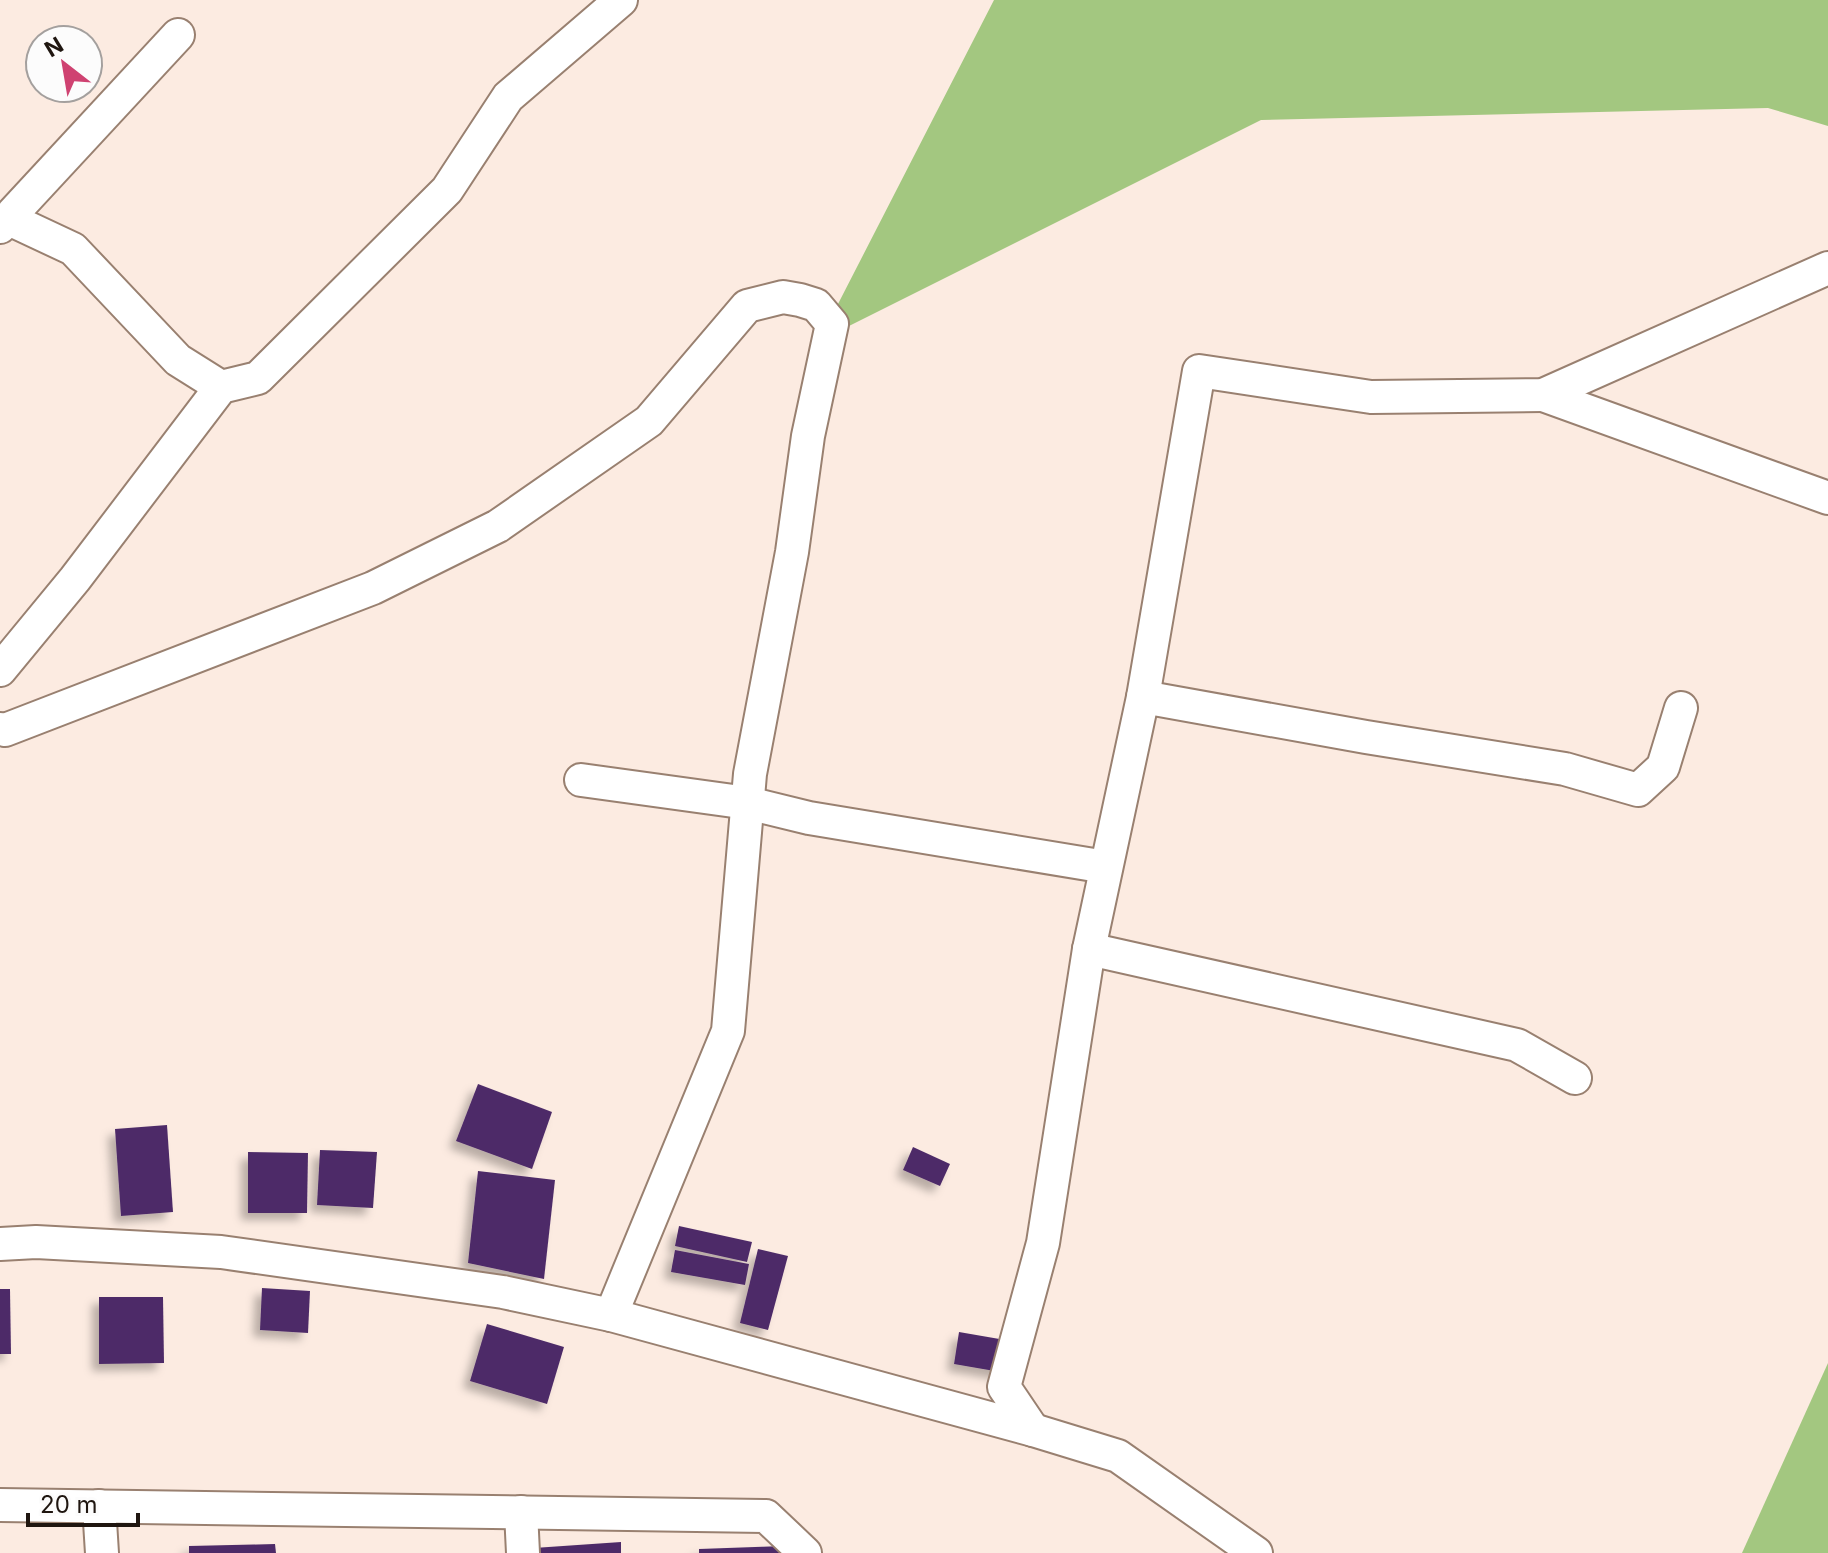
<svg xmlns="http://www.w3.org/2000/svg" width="1828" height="1553" font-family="Inter,sans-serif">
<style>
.forest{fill:#a3c780}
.building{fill:#4e2c68;filter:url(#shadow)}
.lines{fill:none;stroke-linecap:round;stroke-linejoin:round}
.minor-casing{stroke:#998070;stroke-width:36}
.minor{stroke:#fff;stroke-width:32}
</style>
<defs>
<filter id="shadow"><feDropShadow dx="-7" dy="7" stdDeviation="4" flood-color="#0004"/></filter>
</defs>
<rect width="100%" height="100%" fill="#fcebe1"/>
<g class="forest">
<path d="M994,0H1828V126L1768,108L1261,120L819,341Z"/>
<path d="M1828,1363V1553H1742Z"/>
</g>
<g class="building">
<path d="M478,1084L552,1112L532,1169L456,1141Z"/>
<path d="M167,1125L173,1212L121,1216L115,1129Z"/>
<path d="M913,1147L950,1164L940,1186L903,1170Z"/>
<path d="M320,1150L377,1152L373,1208L317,1205Z"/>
<path d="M248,1152L308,1153L307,1213H248Z"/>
<path d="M478,1171L555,1180L544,1279L468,1263Z"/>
<path d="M679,1226L752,1242L747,1262L675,1246Z"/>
<path d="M758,1249L788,1256L768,1330L740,1323Z"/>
<path d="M675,1250L749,1264L745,1285L671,1272Z"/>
<path d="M262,1288L310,1291L308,1333L260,1330Z"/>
<path d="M0,1289H10L11,1354H0Z"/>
<path d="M99,1297H163L164,1363L99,1364Z"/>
<path d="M487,1324L564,1347L547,1404L470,1381Z"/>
<path d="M959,1332L1011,1341L1006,1373L954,1364Z"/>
<path d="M621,1542V1553H535L534,1548Z"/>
<path d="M275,1544L276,1553H189V1546Z"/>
<path d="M783,1546V1553H699V1549Z"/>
</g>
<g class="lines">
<g class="minor-casing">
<g id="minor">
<path d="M9,219L73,249L178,360L221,387"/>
<path d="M0,227L178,35"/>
<path d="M1543,395L1828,498"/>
<path d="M0,670L75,579L221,387L258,378L447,190L508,97L621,0"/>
<path d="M1143,697L1366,737L1565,769L1638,790L1663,767L1681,708"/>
<path d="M0,729L5,730L373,588L498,526L649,421L747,306L783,297L800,300L816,305L832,324L808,436L792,552L750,774L728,1031L611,1315"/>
<path d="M581,780L748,803L809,818L1106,867"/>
<path d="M1089,949L1517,1045L1575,1078"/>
<path d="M0,1244L36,1242L221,1252L503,1292L611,1315L1033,1430L1118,1456L1256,1553"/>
<path d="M1033,1430L1004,1387L1043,1243L1089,949L1143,697L1199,371L1371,397L1543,395L1828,268"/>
<path d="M0,1505L766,1516L805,1553"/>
<path d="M99,1506L102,1553"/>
<path d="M521,1512L523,1553"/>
</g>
</g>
<use href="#minor" class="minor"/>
</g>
<g transform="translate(64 64) rotate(329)"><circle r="38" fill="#fcfcfc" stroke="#a4a09e" stroke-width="2"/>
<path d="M0-6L14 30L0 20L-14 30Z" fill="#cf4271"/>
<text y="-12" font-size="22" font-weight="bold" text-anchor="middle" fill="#1f1610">N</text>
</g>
<path d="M28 1513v12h110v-12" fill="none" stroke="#1f1610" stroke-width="4"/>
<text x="40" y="1513" font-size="24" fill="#1f1610" stroke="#fcfcfc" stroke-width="6" paint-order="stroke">20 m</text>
</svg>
